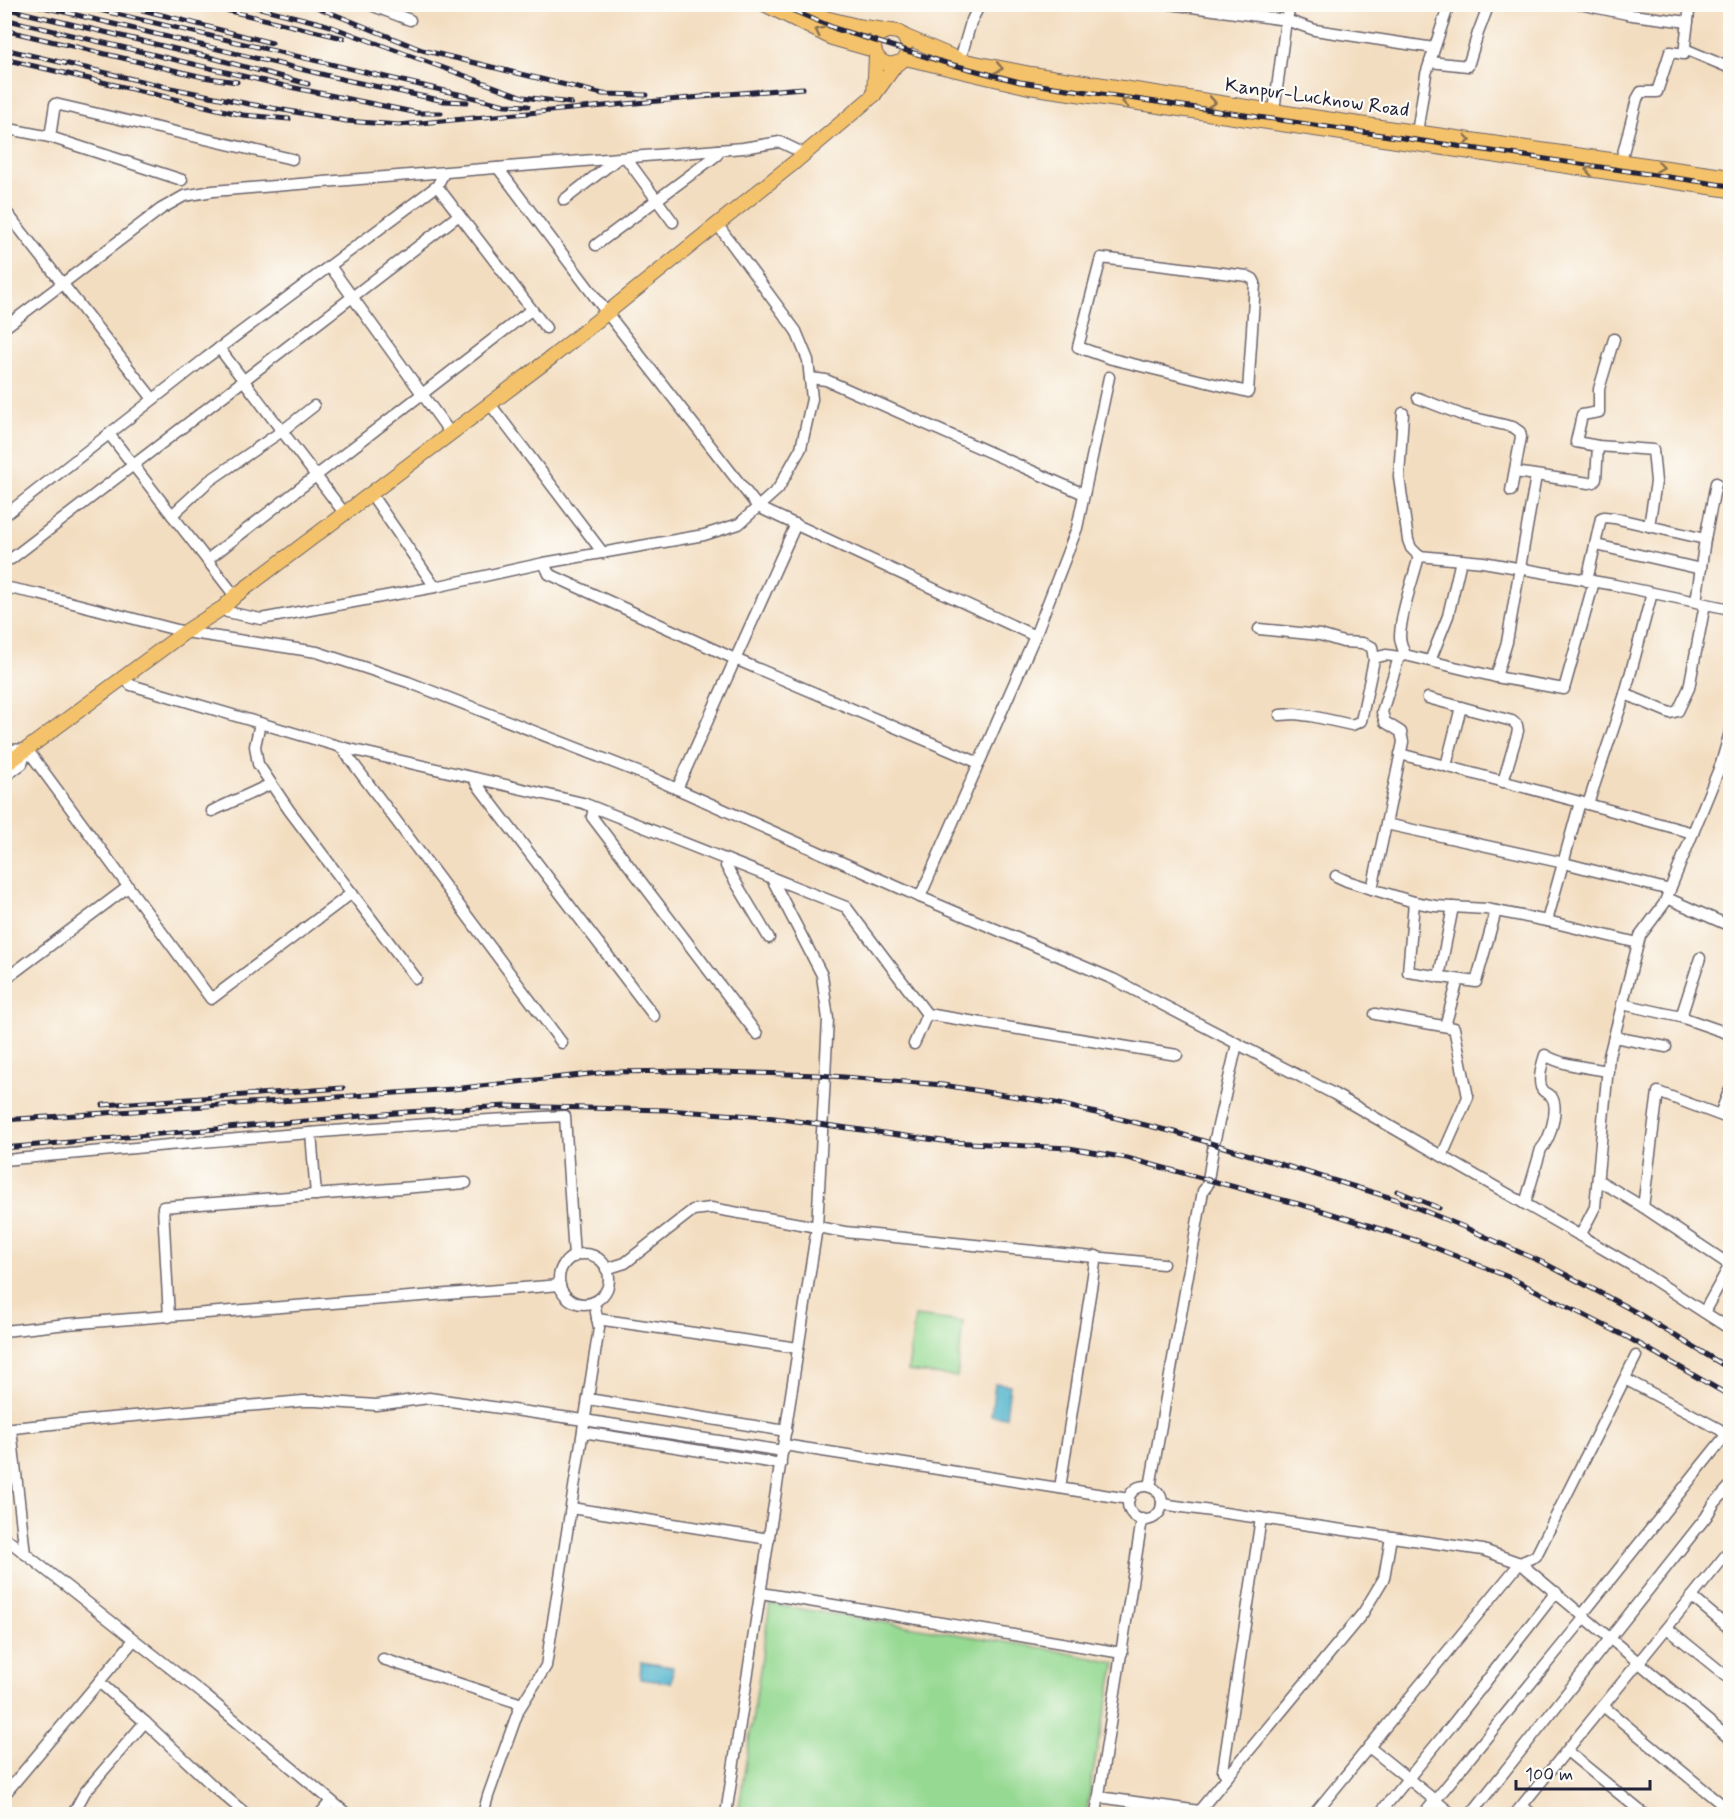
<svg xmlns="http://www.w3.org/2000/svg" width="1735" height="1819" font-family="Mynerve,sans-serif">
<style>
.green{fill:#95d992;stroke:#5c7e66;stroke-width:1.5}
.water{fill:#4db2cc;stroke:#386a84;stroke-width:1.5}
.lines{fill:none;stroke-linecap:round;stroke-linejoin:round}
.minor-casing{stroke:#6b636a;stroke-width:13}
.major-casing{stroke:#6b636a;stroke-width:16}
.minor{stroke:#fff;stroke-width:10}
.major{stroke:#f4c26a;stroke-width:14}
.rail-casing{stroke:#22223b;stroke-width:5}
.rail{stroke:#fdfcf7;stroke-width:3;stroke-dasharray:9;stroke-linecap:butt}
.oneway{stroke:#8b7252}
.labels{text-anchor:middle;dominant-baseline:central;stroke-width:4.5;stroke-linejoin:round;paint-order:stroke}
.street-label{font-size:20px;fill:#22223b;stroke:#fdfcf7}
</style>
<rect width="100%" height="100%" fill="#fdfcf7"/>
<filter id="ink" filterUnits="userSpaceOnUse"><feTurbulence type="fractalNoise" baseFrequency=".0167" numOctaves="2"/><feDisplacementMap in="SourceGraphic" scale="12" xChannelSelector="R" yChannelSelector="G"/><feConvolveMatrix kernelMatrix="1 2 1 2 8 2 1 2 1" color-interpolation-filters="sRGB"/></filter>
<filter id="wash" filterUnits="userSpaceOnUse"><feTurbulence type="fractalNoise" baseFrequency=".008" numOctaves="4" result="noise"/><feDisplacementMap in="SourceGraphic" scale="24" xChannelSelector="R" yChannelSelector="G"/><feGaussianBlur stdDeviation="1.35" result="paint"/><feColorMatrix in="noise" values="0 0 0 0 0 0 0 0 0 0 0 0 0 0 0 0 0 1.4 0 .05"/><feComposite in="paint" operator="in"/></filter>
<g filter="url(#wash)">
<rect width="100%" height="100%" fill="#f3ddc0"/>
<g class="green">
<path d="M915,1316L963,1322L957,1377L908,1371Z"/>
<path d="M770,1604L1043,1648L1116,1663L1098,1744L1086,1814H738Z"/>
</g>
<g class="water">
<path d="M995,1383L1010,1385L1006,1417L991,1415Z"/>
<path d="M641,1662L673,1667L671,1683L640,1679Z"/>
</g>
</g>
<g filter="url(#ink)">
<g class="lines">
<g class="minor-casing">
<g id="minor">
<path d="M368,4L410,20"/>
<path d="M1170,4L1286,20L1315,30L1434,48"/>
<path d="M1579,4L1632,15L1688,22"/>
<path d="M1685,49L1730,68"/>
<path d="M960,60L971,22L980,4"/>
<path d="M1430,62L1468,66L1478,33L1489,4"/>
<path d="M1274,111L1286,20L1292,4"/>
<path d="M4,128L50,137L55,104L292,159"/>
<path d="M1417,133L1426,74L1449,4"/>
<path d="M50,137L182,180"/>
<path d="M626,158L673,222"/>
<path d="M1621,161L1637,99L1641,92H1657L1670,52L1684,54L1690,4"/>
<path d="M498,168L607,313L758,507L1035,636"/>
<path d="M437,186L546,328"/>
<path d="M564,200L616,160"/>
<path d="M4,209L153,399"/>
<path d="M596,245L717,155L718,150"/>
<path d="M1101,258L1247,276L1253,279L1255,283L1248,392L1112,359L1078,347Z"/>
<path d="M330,266L451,434"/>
<path d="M4,328L161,209L184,196L213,191L743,148L780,142L805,154"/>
<path d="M1614,339L1599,389V412L1582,415L1576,442L1598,446L1653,450L1656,482L1649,526"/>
<path d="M219,348L345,514"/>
<path d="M810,378L826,380L1084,494"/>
<path d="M1418,398L1462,415L1513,427L1520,432L1521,437L1511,491"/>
<path d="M490,404L603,553"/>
<path d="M1403,413L1399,477L1408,540L1411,548L1419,556L1483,562L1615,585L1730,609"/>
<path d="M109,434L235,596"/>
<path d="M1515,472L1589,483L1594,482L1596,479L1598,446"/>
<path d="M371,494L435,587"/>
<path d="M172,515L209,481L282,431L314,406"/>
<path d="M4,516L206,358L437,186L444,173"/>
<path d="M1705,539L1716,483"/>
<path d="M1596,545L1701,569"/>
<path d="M1419,556C1413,580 1401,611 1400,636C1400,643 1403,648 1405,655L1496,677L1564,689L1594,582"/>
<path d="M11,559L459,215"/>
<path d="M207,560L531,310"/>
<path d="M544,563L549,574L735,659L979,763"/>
<path d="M1587,581L1601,518L1604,517L1614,518L1705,539L1696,602"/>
<path d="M4,587L38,594L185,632L317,652L408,682L648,776L920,897L1113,979L1334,1094L1631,1265L1730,1329"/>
<path d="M224,607L227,612L261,619L435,587L544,563L704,535L739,524L778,489L801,448L812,399L808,360L796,331L717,224"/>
<path d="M1259,629L1320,635L1343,642L1362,643L1372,647L1374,660L1361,721L1352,725L1311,716L1295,714L1280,715"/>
<path d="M1432,656L1448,616L1461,560"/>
<path d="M1374,658L1386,655L1399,657L1403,656"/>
<path d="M1496,677L1507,642L1536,476"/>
<path d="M124,678L131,685L341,747L583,803L846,907L927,1014L1177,1055"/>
<path d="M1625,694L1670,713L1678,711L1689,688L1705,604"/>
<path d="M1428,698L1512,721L1517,725L1518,731L1503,782"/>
<path d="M260,723L255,746L258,764L289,810L416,978"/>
<path d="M341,747L562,1043"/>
<path d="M27,749L211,999L352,893"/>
<path d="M4,754L10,750L27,749"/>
<path d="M1400,754L1580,802"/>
<path d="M1446,766L1461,707"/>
<path d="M4,777L22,764L27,749"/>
<path d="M475,778L476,783L654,1016"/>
<path d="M677,789L796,524"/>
<path d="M1588,804L1625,694L1652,593"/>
<path d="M594,808L592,817L757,1034"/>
<path d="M212,811L271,784"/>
<path d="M1386,824L1403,742L1401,732L1385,722L1382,712L1399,657"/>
<path d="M727,860L726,866L769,938"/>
<path d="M1336,876L1347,881L1372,889L1386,824L1564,863L1670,890"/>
<path d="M1372,889L1414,902L1435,906L1486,909L1547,921"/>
<path d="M920,897L1035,636L1077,528L1109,377"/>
<path d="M1667,898L1730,926"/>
<path d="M1414,902L1408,972L1476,982L1496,911"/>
<path d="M1727,925L1730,911"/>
<path d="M1638,943L1547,921L1580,802L1693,833"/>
<path d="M1439,977L1453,907"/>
<path d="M4,980L128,887"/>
<path d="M1622,1004L1681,1017L1700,958"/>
<path d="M1375,1014L1454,1028L1468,1097L1442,1156"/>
<path d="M1681,1017L1730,1034"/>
<path d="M1445,1026L1458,980"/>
<path d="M1614,1037L1666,1047"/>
<path d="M914,1044L927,1014"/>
<path d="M1720,1114L1730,1089"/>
<path d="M311,1133L316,1195"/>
<path d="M4,1160C191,1143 378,1125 565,1116L574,1257"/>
<path d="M1598,1180L1643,1207L1730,1265"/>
<path d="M1525,1204L1541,1149C1550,1140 1560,1107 1551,1096C1547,1092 1543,1093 1541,1087C1538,1077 1542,1064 1545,1055C1563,1066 1587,1067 1608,1071"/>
<path d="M1643,1207L1658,1092L1730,1119"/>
<path d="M1580,1236L1595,1207L1609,1056L1640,936L1664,904L1721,764L1730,732"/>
<circle cx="584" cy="1279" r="25"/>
<path d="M606,1269L625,1263L693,1210L711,1208L845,1232L1163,1264"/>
<path d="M1704,1312L1730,1265"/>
<path d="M169,1317L163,1207L466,1183"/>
<path d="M597,1319L798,1348"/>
<path d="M4,1331L67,1324L560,1285"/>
<path d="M1625,1379L1719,1429L1730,1438"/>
<path d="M588,1399L786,1431"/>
<path d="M4,1429L100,1419L303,1401H316L376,1405L429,1398L584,1420L783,1451"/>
<path d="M11,1429L25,1554"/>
<path d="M583,1432L781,1464"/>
<path d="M784,1445L1129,1499"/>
<circle cx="1145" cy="1503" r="17"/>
<path d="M1150,1487L1203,1191L1207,1186L1214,1143L1237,1044"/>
<path d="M1060,1488L1096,1256"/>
<path d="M1162,1504L1483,1550L1520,1563L1730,1739"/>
<path d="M571,1508L769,1539"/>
<path d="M4,1537L207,1697L347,1814"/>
<path d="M761,1593L1122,1653"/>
<path d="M1692,1597L1730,1629"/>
<path d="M1582,1615L1726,1435"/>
<path d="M1667,1628L1730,1679"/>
<path d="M383,1659L522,1704"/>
<path d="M1603,1706L1725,1807"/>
<path d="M145,1722L213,1786L246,1814"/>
<path d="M1369,1747L1452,1814"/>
<path d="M1567,1751L1644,1814"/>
<path d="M1228,1776L1223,1771L1261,1518"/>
<path d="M4,1795L134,1640"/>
<path d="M1099,1797L1199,1811L1208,1814"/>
<path d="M1522,1806L1532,1814"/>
<path d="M1199,1811L1363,1613L1384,1578L1391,1537"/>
<path d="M77,1814L74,1812L85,1792L145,1722L99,1682"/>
<path d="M320,1814L331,1801"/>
<path d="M483,1814L488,1796L519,1709L546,1666L599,1328L594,1302"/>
<path d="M726,1814L817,1227L828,1019L822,975L771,877"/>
<path d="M1096,1814L1142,1519"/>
<path d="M1314,1814L1520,1563L1536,1556L1636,1356"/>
<path d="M1379,1814L1452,1725L1556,1592"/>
<path d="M1424,1814L1585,1617"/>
<path d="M1471,1814L1706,1517L1714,1504L1730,1486"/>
<path d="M1515,1814L1730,1550"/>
</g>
</g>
<g class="major-casing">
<g id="major">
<path d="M764,4L832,38L874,50"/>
<path d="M794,4L825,18L857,26L898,32L904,36L907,43"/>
<path d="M887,31C861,41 879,75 902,61"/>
<path d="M904,36L960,60L1031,74L1359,124L1730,177"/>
<path d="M905,58L1029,87L1730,190"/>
<path d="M874,95L876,56"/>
<path d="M4,766L185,632L224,607L235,596L552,357L795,162L874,95L897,63"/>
</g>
</g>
<use href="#minor" class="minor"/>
<use href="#major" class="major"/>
<g class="rail-casing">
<g id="rail">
<path d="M31,4L346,80L444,101L467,102"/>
<path d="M74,4L505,105L528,106"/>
<path d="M119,4L272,43"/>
<path d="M200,4L343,38"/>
<path d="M244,4L324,24L523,97L571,103"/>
<path d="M309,4L422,50L603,94L647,95"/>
<path d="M777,4L837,29L946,63L1020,82L1730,186"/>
<path d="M4,8L209,57L308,84"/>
<path d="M4,19L285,86L418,113H441"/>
<path d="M4,30L203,77L237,82"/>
<path d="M4,49L171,88L249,104L346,121L399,125L712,96"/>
<path d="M4,59L243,115L289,119"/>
<path d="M704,96L803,88"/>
<path d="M103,1105L343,1088"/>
<path d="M4,1120L453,1089L608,1072L687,1071L819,1075L943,1085L1055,1103L1174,1132L1395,1199L1464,1227L1546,1264L1634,1311L1730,1369"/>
<path d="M4,1148L407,1112L507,1106L666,1110L767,1117L950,1142L1069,1148L1127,1158L1317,1209L1418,1241L1511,1278L1627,1337L1730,1396"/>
<path d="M1397,1191L1439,1208"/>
</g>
</g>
<use href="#rail" class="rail"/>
</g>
<defs><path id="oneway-chevron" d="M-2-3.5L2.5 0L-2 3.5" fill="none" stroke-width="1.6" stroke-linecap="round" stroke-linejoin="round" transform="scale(1.5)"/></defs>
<g class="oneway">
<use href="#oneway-chevron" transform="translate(819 31) rotate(-154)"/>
<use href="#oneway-chevron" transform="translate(999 68) rotate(11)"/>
<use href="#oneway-chevron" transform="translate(1126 102) rotate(-172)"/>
<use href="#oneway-chevron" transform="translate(1212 102) rotate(9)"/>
<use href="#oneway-chevron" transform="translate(1467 140) rotate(8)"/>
<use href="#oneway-chevron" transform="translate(1660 167) rotate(8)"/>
<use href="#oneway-chevron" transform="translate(1589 170) rotate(-172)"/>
</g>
</g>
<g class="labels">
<g class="street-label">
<text transform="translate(1317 98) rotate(8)">Kanpur-Lucknow Road</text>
</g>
</g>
<rect width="1735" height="1819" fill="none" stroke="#fdfcf7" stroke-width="24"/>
<path d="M1516 1780v9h134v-9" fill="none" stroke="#22223b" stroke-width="3"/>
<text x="1525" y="1780" font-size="18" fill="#22223b" stroke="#fdfcf7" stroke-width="4.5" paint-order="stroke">100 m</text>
</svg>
